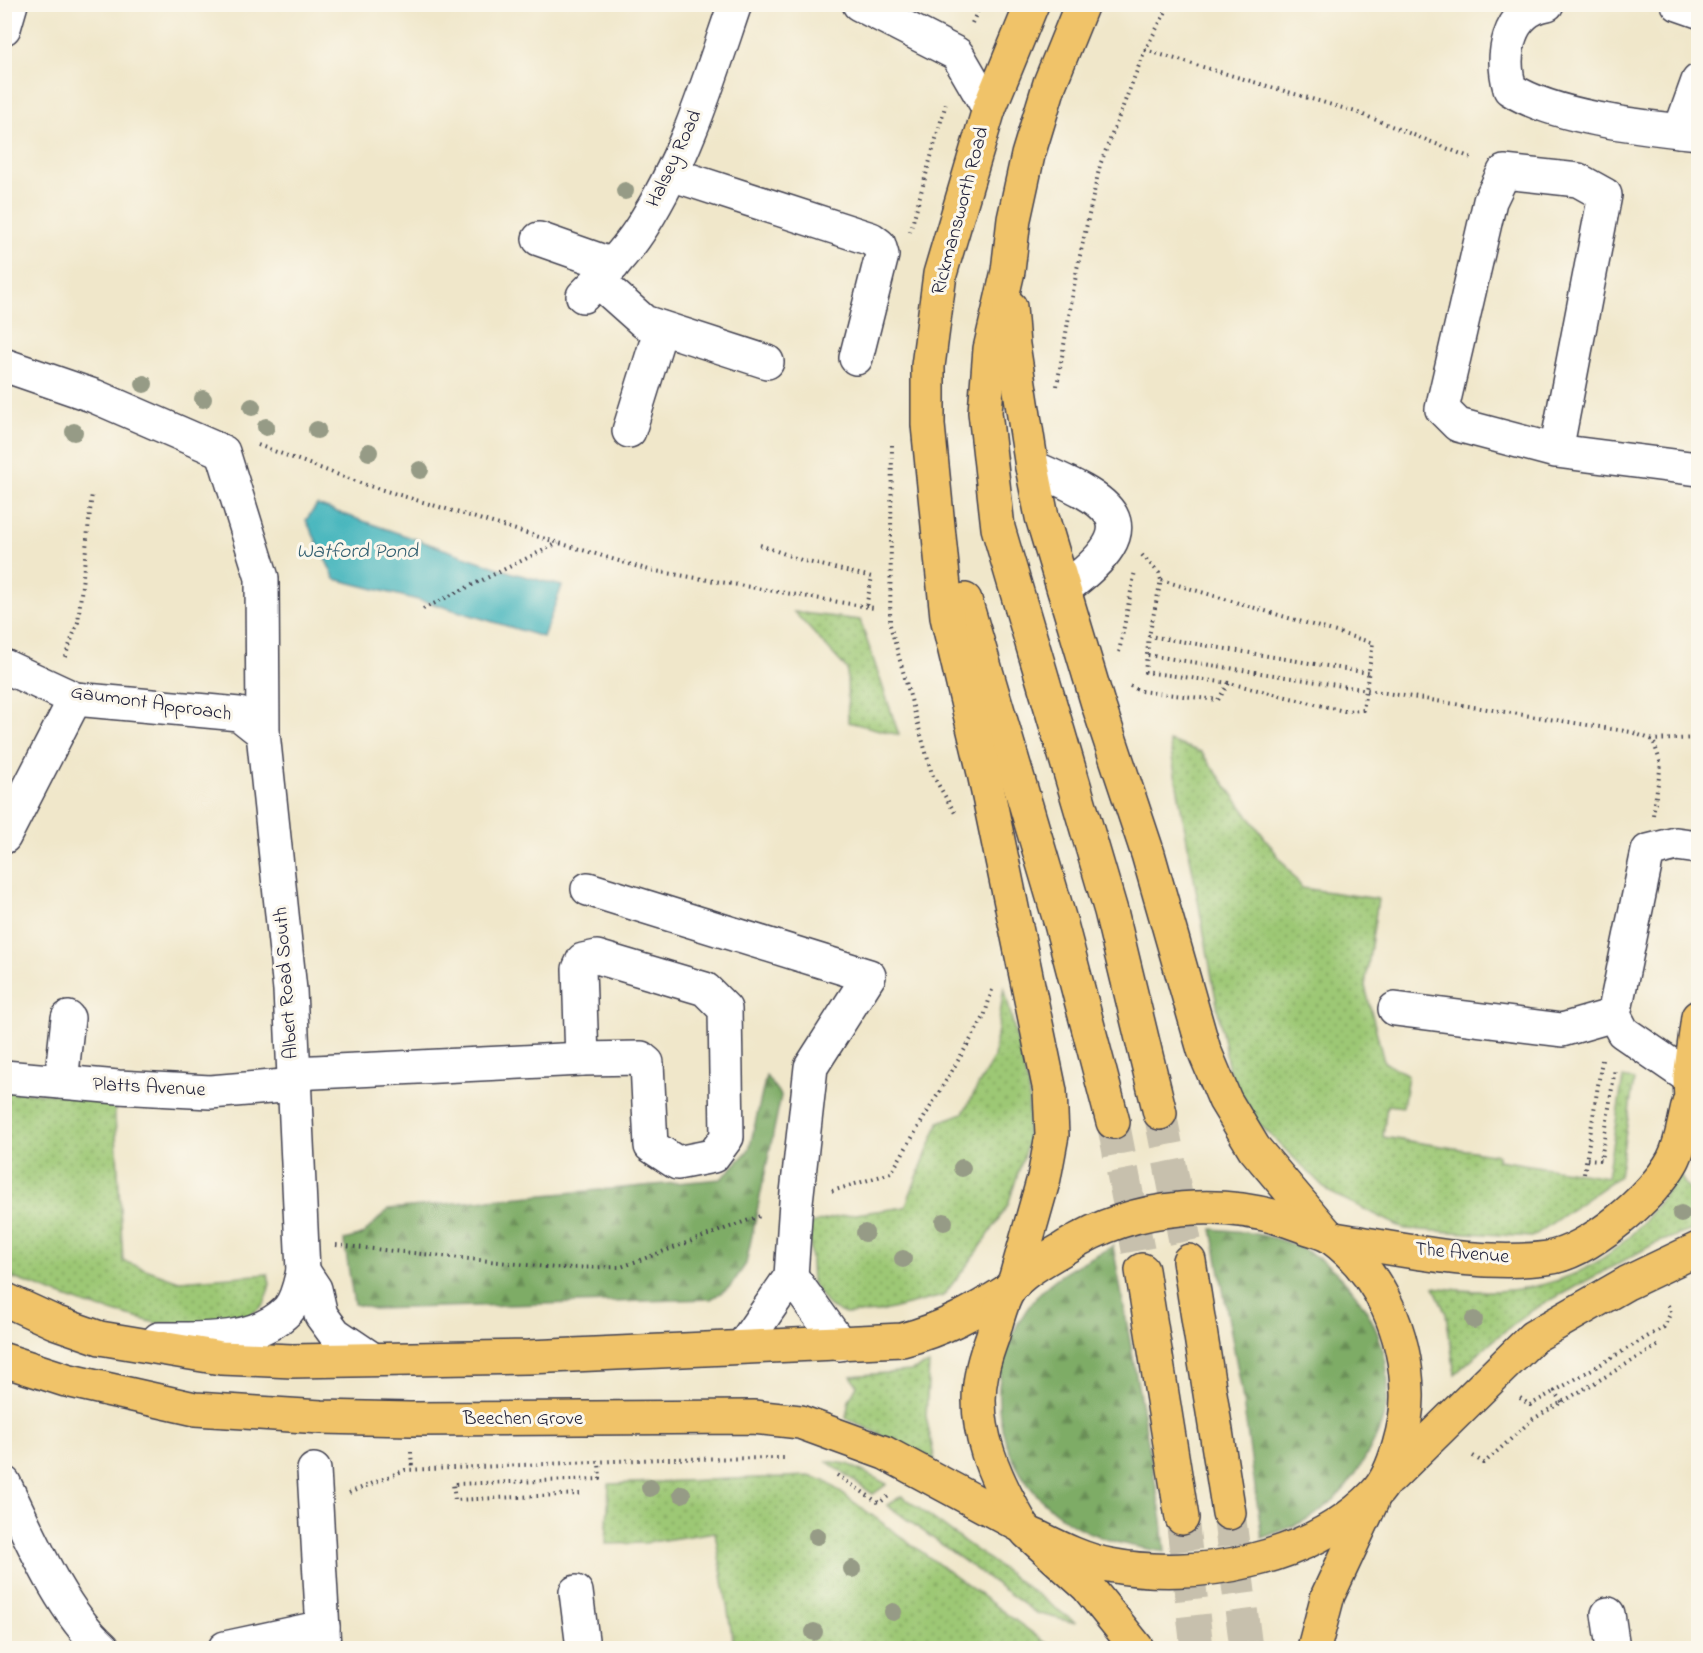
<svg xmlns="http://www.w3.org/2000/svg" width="1703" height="1653" font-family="'Indie Flower',sans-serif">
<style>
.grass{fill:url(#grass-dots);stroke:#607558;stroke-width:1.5}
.forest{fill:url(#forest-firs);stroke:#506750;stroke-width:1.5}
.water{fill:#46b6bd;stroke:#346c7c;stroke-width:1.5}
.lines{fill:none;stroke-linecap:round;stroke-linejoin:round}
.major-tunnel{stroke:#c7c0ad;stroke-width:33;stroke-dasharray:33 16;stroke-linecap:butt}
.minor-casing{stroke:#414050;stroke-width:36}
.major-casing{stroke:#414050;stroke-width:36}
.path{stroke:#414050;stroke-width:4;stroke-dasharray:1.5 4.5;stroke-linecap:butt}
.minor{stroke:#fff;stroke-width:33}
.major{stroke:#f0c369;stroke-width:33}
.tree{fill:#969b86}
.labels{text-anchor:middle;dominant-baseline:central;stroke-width:6;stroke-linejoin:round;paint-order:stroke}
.street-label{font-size:20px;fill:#22223b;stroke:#fbf7ec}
.water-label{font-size:21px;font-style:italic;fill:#305d6f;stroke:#fbf7ec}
</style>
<defs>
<pattern id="grass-dots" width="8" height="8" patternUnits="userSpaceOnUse" patternTransform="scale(1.5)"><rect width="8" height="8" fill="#9dc874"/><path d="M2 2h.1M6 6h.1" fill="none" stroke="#80a260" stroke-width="1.8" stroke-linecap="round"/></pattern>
<pattern id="forest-firs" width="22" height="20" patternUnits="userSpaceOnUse" patternTransform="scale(1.5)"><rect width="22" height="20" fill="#7eac66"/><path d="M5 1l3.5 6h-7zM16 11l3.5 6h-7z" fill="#678c55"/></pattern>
</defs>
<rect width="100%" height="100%" fill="#fbf7ec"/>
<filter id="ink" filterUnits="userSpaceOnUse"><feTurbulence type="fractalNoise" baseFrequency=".0167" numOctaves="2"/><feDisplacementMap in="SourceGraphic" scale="12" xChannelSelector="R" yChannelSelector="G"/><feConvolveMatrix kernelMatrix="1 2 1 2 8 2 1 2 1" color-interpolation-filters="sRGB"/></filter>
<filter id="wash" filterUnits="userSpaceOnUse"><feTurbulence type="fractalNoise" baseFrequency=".008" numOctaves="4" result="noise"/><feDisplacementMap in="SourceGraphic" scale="24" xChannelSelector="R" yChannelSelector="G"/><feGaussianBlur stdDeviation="1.35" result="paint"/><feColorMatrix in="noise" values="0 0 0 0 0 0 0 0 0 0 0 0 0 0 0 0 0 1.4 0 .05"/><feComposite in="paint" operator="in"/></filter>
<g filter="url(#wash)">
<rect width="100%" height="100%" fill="#f0e7ca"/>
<g class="grass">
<path d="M794,612L860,620L899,735L848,722L847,669Z"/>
<path d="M1169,741L1201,752L1302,888L1378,899L1365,986L1384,1062L1408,1075L1403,1107L1387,1105L1383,1137L1498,1155V1160L1607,1177L1623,1078L1634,1080L1619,1176L1532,1237L1405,1229L1329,1192L1256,1121L1229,1071Z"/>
<path d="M1004,986L1029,1091L1027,1145L1008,1205L978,1251L943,1296L880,1312L845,1314L829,1307L812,1283L809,1225C839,1214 873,1212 905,1207L939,1122L963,1113L994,1057Z"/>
<path d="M4,1091L114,1098L123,1261L179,1281L268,1274L270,1284L264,1305L236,1325L156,1323L87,1305L5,1275Z"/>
<path d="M1678,1172L1698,1206V1228L1654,1244L1529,1312L1492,1341L1455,1374L1446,1314L1434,1287C1545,1304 1623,1270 1678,1172Z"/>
<path d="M929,1364L926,1416L935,1461L846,1418L849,1400L857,1385L851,1376L910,1371Z"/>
<path d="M826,1461L848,1464L887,1484L873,1494Z"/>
<path d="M809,1476L825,1481L1053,1648H734L715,1532L645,1543L606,1544L609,1484Z"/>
<path d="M902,1496L1076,1623L1036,1613L887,1505Z"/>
</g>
<g class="forest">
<path d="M766,1076L781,1096L746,1264L730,1287L711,1299L374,1309L354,1304L344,1240L362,1235L389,1209L721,1179L749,1150Z"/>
<path d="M1212,1229C1241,1231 1268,1234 1296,1246C1352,1269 1395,1339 1387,1401C1382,1436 1354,1484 1327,1506C1308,1522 1285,1529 1262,1538L1241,1387Z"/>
<path d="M1113,1246L1162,1520L1165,1552C1131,1546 1095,1540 1066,1520C988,1467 977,1367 1037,1296C1057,1273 1088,1260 1113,1246Z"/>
</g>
<path class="water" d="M317,505L513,573L562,586L543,637L434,604L335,579L306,520Z"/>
</g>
<g filter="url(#ink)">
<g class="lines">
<g class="major-tunnel">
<path d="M1160,1113L1189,1261"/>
<path d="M1113,1122L1142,1270"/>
<path d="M1229,1513L1246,1648"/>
<path d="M1182,1518L1197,1648"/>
</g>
<g class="minor-casing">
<g id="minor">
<path d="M859,4L957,54L989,109"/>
<path d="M1547,4C1506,11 1501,57 1510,89C1555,118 1644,127 1698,133"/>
<path d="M1678,4L1698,11"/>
<path d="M4,28L11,4"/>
<path d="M1680,131L1698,81"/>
<path d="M671,174L871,239L879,245L882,255L856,358"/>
<path d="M539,239L613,265"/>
<path d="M598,281L644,322L767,362"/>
<path d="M583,296C605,274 627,251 643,225C686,157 709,80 735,4"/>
<path d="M4,365L94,396L223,452L262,578L263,733L290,990L303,1271"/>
<path d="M629,431L661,328"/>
<path d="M1556,451L1605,195L1578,180L1504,172L1490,201L1442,409L1458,425L1556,451L1698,469"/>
<path d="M1032,467C1110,501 1155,522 1064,589"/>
<path d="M4,666L75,699L239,714L263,733"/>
<path d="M4,837L75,699"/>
<path d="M588,889L869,976L811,1067L796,1202L791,1276L743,1346"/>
<path d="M597,957L705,989L725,1009L727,1137L713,1156L677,1163L651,1146L647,1063L641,1058L582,1059L579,969L583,960Z"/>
<path d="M1395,1009L1562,1030L1614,1015"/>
<path d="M294,1073L582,1059"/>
<path d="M4,1077L118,1087L210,1092L295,1085"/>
<path d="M1690,1078L1623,1032L1614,1015L1648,851L1676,844L1698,847"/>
<path d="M61,1082L68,1018"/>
<path d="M791,1276L840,1344"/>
<path d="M159,1339C201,1339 256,1343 288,1310C297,1300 300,1283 303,1271L315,1289L321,1315L335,1334L372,1359"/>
<path d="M314,1470L324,1648"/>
<path d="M4,1483C29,1534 60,1610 103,1648"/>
<path d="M576,1592L583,1648"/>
<path d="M1608,1614L1613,1648"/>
<path d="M225,1648L323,1627"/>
</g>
</g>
<g class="major-casing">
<g id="major">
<path d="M1082,4L1050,83L1028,155L1014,219L1008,271L990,349L985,412L998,528L1111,911L1160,1113"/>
<path d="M1010,307L1013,345L1032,467L1042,517L1098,704L1148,854L1204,1050L1225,1100L1254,1148L1325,1232"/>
<path d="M965,600L1061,924L1113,1122"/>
<path d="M1692,1125L1690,1078L1698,1017"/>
<path d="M1334,1239C1403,1249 1477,1267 1547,1258C1588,1253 1654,1196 1673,1160C1682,1143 1684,1121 1689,1103"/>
<path d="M1189,1261L1229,1513"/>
<path d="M1142,1270L1182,1518"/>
<path d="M1014,1284L1044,1178L1052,1135L1050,1091L984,773L947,617L928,425V366L940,274L989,109L1032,4"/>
<path d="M4,1299L54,1322L100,1338L221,1358L292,1361L529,1357L902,1340C942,1330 974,1312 1009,1290"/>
<path d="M4,1360L66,1380L195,1409L321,1417L410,1419L753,1417L800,1422L885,1453L1023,1527"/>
<path d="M1390,1478L1533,1337L1627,1283L1698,1249"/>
<path d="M1027,1532C1054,1545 1079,1559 1109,1565C1197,1582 1311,1560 1375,1494C1395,1474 1408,1420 1407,1393C1406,1335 1381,1274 1332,1238C1324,1232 1313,1230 1303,1226C1228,1196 1135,1203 1066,1247C1049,1258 1022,1271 1010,1288C1001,1301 997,1320 993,1335C989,1347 984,1359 982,1372C970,1427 996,1481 1023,1527L1027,1532L1087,1586L1137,1648"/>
<path d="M1314,1648L1328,1595L1372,1501"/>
</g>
</g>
<g class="path">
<path d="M972,23L981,4"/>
<path d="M1145,50L1356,112L1474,159"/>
<path d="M910,232L946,103"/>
<path d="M1057,386L1077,269L1100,165L1145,50L1170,4"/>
<path d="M258,445L363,484L649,570L874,608"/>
<path d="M892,445L890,625L932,774L955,813"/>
<path d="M760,545L804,561L872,577L866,607"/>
<path d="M1142,555L1159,573L1161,580L1149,636"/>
<path d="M423,609L558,543"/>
<path d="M1119,652L1135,571"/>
<path d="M1148,655L1631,732L1653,740L1698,738"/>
<path d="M65,657L78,622L92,493"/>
<path d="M1229,683L1145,672L1149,636L1369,673"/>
<path d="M1130,686L1140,691L1218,700L1229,683L1344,711L1363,710L1373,643L1161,580"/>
<path d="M1653,815L1661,764L1653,740"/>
<path d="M1587,1159L1601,1160L1615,1068"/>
<path d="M1584,1174L1602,1060"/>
<path d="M832,1191L891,1173L984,1017L992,990"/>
<path d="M336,1245L556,1268L621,1267L760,1216"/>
<path d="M1520,1398L1530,1405L1555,1391"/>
<path d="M1562,1402L1555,1391L1664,1327L1671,1312L1667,1303"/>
<path d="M411,1452L412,1469"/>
<path d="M1473,1456L1484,1463L1533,1419L1659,1345"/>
<path d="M837,1475L879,1503L890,1495"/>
<path d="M349,1493L405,1470L664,1459L787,1458"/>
<path d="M580,1494L455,1500L453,1484L600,1479L599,1462"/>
</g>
<use href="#minor" class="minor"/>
<use href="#major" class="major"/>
</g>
<g class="tree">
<circle cx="625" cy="191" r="9"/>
<circle cx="144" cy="384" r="9"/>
<circle cx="203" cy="399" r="9"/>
<circle cx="252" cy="407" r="9"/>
<circle cx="266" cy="427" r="9"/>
<circle cx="317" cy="430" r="9"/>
<circle cx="74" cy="432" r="9"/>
<circle cx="369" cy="452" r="9"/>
<circle cx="420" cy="470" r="9"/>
<circle cx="962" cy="1168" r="9"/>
<circle cx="1681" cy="1214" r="9"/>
<circle cx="944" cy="1222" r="9"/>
<circle cx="865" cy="1233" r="9"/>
<circle cx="903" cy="1259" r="9"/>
<circle cx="1474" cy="1320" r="9"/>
<circle cx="650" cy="1488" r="9"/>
<circle cx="682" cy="1494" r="9"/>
<circle cx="817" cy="1536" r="9"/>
<circle cx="852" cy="1569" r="9"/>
<circle cx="893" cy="1612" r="9"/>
<circle cx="814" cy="1632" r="9"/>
</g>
</g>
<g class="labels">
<g class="street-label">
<text transform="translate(675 159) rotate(-65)">Halsey Road</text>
<text transform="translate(961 211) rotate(-75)">Rickmansworth Road</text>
<text transform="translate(151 704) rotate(8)">Gaumont Approach</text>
<text transform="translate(287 983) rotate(-94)">Albert Road South</text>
<text transform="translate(149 1088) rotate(3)">Platts Avenue</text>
<text transform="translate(1462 1254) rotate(5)">The Avenue</text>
<text x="523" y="1419">Beechen Grove</text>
</g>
<g class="water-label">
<text x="357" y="552">Watford Pond</text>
</g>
</g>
<rect width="1703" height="1653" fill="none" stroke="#fbf7ec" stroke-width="24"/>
</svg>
